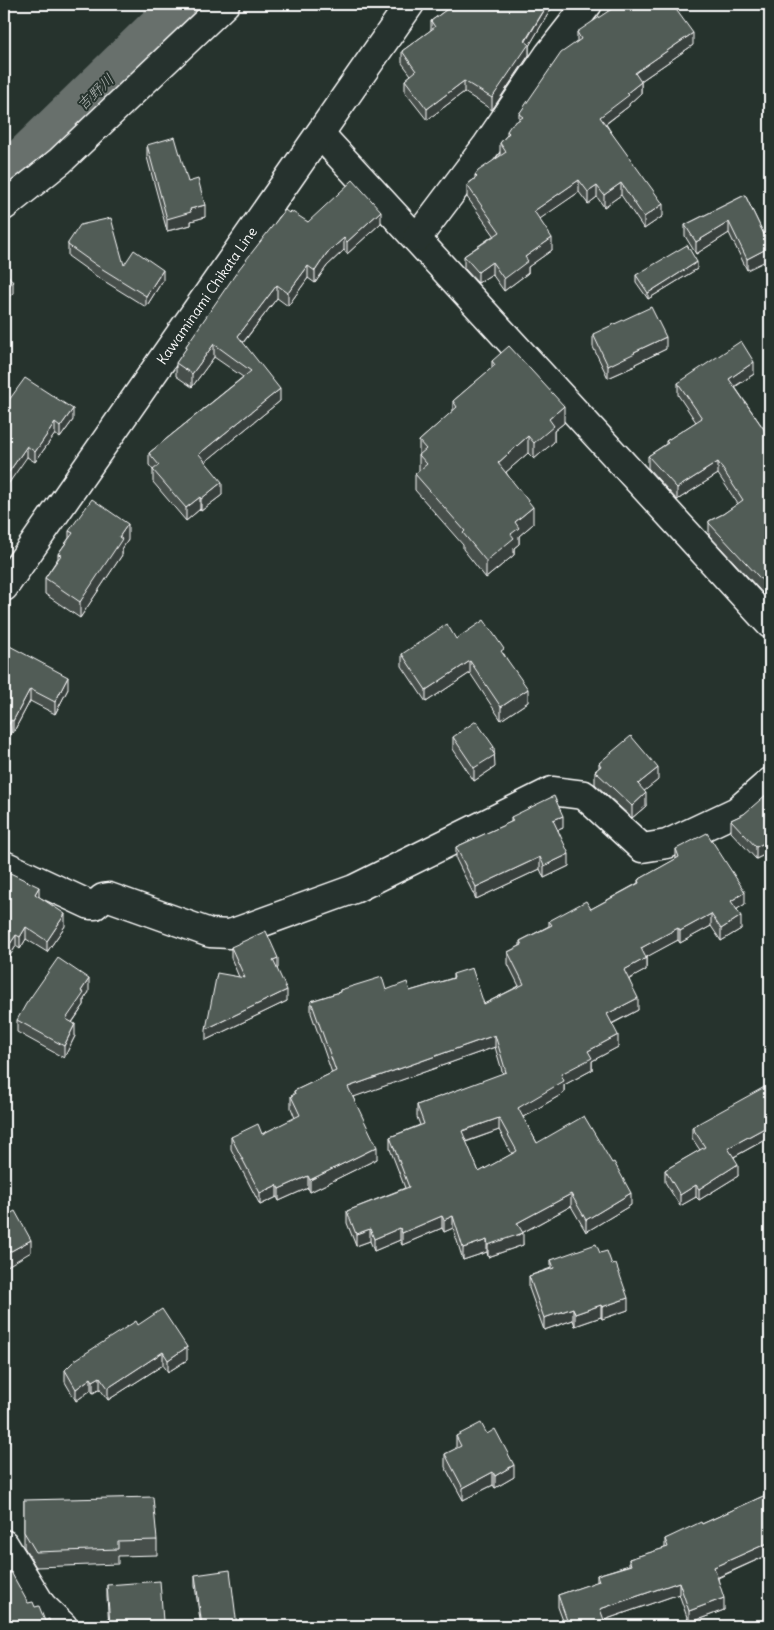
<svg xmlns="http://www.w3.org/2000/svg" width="774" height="1630" font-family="Delius,'Klee One',sans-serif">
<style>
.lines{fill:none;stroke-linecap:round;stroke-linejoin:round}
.river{stroke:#67706c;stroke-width:48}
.street-casing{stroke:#fff;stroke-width:31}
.secondary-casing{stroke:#fff;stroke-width:31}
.street{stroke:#26332d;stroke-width:28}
.secondary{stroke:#26332d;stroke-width:28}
.wall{fill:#464f4b;stroke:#fff;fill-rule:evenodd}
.shaded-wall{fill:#39403d;stroke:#fff}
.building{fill:#515c57;stroke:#fff;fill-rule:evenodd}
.labels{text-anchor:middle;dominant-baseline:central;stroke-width:4;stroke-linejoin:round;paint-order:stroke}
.street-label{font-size:14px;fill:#fff;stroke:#26332d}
.water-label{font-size:15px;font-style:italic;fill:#b3b8b6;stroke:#26332d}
</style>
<rect width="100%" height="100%" fill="#26332d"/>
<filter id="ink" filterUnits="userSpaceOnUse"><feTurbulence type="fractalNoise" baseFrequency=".02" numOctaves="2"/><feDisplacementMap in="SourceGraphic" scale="10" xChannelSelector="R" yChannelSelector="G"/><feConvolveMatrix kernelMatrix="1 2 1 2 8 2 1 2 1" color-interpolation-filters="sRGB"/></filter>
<g filter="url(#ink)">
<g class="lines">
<path class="river" d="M4,181L186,4"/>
<g class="street-casing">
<g id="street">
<path d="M320,134L770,624"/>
<path d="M4,206L60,161L225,4"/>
<path d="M417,238L487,145L549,54L588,4"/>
<path d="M4,865L90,905H95L103,898L109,897L210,933L230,934L354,889L552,791L584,795L642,848L667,844L737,811L770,782"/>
<path d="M4,1544L42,1606L63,1626"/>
</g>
</g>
<g class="secondary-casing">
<g id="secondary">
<path id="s1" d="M4,587L410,4"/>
</g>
</g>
<use href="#street" class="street"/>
<use href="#secondary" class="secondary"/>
</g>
<g class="wall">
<path d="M444,4H554L529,46V55L492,110L464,92L427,120L405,92V80L411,75L402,63V51L431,30V21L450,7Z"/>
<path d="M577,32L693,45L641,81V93L629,104V106L606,124L663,216L644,229L621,195L604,207L597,197L588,204L579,192L539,219L552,250L528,267V273L504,291L492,274L478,283L464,268V256L494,235L467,197V185L475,178V175L500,156V143L507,135V131L519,120V114L577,42Z"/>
<path d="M147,145L188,182L205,217L191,221V225L167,231L147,157Z"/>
<path d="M745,195L770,247L747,270L729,233L696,254L685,236V225Z"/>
<path d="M289,213L308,222L381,223L347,254L344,250L327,266L315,283L308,278L288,306L277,298L243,343L280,401L205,462L222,495L201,511L200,509L186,521L153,482V470L149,465V453L243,377L214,357L192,387L176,376V363L186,349V346Z"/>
<path d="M68,243L124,265L163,280L146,307L96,276L68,256Z"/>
<path d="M697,269L648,299L636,282V275Z"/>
<path d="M593,334L666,349L635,364V366L608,378L593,347Z"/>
<path d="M492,361L564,423L554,431V442L534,459L528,453L506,472L533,524L519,536V544L514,548V555L486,578L463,549V545L415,490V474L419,470V441L453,411V401L492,368Z"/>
<path d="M754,374L735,387L770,438V601L709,535V521L723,514L738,504L718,474L677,500L648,468V456L666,444V441L696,422L678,395V383Z"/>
<path d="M4,407L73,420L60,438L55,434L35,462L27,457Z"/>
<path d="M69,531L128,540L122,549V555L80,618L45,594V578L58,558V554L69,538Z"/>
<path d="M456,639L504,654L528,702L501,720L470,673L426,702L402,666V654Z"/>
<path d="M4,643L68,689L55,714L30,701L13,733L11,732Z"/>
<path d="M453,737L495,767L474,781L453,749Z"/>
<path d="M599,763L658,780L644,791L646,806L632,818L595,784V771L599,768Z"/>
<path d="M770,796V852L756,859L731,832V820L744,814Z"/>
<path d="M511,817L563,828L558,830L569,866L544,878L540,869L476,899L456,859V847L511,822Z"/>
<path d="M676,849L745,904L737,909L741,929L721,941L711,926L680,943L678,940L646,957V970L629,979L638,1010L612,1024L618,1047L592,1061V1070L564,1085V1093L523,1117L537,1143L631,1205L586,1232L571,1206L522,1233L523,1245L488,1257L487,1252L463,1260L453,1228L444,1232L442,1228L402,1245L400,1240L374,1251L370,1241L356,1246L347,1223V1211L405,1188L390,1149V1137L420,1125L417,1117V1105L503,1074L495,1047L353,1097L377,1159L310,1192L308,1188L279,1201L277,1197L260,1205L231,1149V1137L262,1134L295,1118L291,1108V1096L294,1095V1091L332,1073L311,1013V1001L340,992V990H386L410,991L453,978V974L484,1004L519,986L508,964V952L520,946V941L549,926V921L591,909L638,883V880L676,859ZM499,1130L512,1154L479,1172L466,1142Z"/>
<path d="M4,870L39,897L65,926L47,952L26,939L20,949L16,946L4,965Z"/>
<path d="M231,947L278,968L277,969L287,1001L206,1040L239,977L231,958Z"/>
<path d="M89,992L84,999V1005L72,1023L75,1036L64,1058L17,1032V1020Z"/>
<path d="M692,1127L770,1137L734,1157L738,1176L699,1200L696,1197L680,1206L665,1182V1170L700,1150L692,1138Z"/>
<path d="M600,1253L628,1310L602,1319L601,1317L575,1326L573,1320L544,1330L529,1288V1276L551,1268V1260Z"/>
<path d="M138,1325L187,1360L168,1372L163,1365L108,1400L100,1389L93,1393L91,1390L76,1401L65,1382V1370Z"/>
<path d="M487,1434L514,1477L495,1488L493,1485L463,1500L445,1467V1454L456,1449V1436Z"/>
<path d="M770,1493V1554L718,1578L724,1610L689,1623L679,1594L604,1620V1626H565L558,1607V1595L597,1582V1575L629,1565V1559L665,1548V1539L702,1524Z"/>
<path d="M24,1500L157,1540V1555L118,1556V1564L36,1567L24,1547Z"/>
<path d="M195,1575L237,1626H201L195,1586Z"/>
<path d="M107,1585L163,1621V1626H109L107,1597Z"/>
</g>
<g class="shaded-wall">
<path d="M548,4H554L529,46V55L492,110V98Z"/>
<path d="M693,33V45L635,85V73Z"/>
<path d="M464,81V92L427,120V109Z"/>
<path d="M641,82V93L629,104V106L600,128V117L627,93Z"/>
<path d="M579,180V192L534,223V211Z"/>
<path d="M621,183V195L604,207V195Z"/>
<path d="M597,186V197L588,204V192Z"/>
<path d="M663,204V216L644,229V217Z"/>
<path d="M205,205V217L191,221V225L167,231V219L190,209Z"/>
<path d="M381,211V223L347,254V242Z"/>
<path d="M729,222V233L696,254V242Z"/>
<path d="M344,238V250L327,266L315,283V271L327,253Z"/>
<path d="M552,238V250L528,267V273L504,291V279L525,257Z"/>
<path d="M770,247V259L747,270V259Z"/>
<path d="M492,262V274L478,283V272Z"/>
<path d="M697,262V269L648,299V293Z"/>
<path d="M308,266V278L288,306V293Z"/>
<path d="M163,270V280L146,307V296Z"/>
<path d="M13,282V293L4,301V289Z"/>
<path d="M277,285V298L238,349V336Z"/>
<path d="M666,337V349L635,364V366L608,378V366L634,352Z"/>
<path d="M214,344V357L192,387V374Z"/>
<path d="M754,362V374L729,390V379Z"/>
<path d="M280,389V401L199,467V454Z"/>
<path d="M564,406V423L554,431V442L534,459V443L549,419Z"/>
<path d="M73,409V420L60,438V427Z"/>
<path d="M55,423V434L35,462V452Z"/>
<path d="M528,436V453L498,479V463Z"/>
<path d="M27,446V457L4,490V479Z"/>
<path d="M718,462V474L677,500V488Z"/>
<path d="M222,482V495L201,511V499Z"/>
<path d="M200,497V509L186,521V508Z"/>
<path d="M533,507V524L519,536V544L514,548V555L486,578V561L511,534L515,522Z"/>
<path d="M128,524V540L122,549V555L80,618V602L119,537Z"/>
<path d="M470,661V673L426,702V690Z"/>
<path d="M68,677V689L55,714V702Z"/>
<path d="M30,689V701L13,733V721Z"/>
<path d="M528,689V702L501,720V707Z"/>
<path d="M11,720V732L4,746V734Z"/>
<path d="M494,747L495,767L474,781V768L491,749Z"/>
<path d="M658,768V780L638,796V784Z"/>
<path d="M646,793V806L632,818V806Z"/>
<path d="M563,816V828L553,832V820Z"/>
<path d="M770,840V852L756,859V847Z"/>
<path d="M569,854V866L544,878V866Z"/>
<path d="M540,857V869L476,899V887Z"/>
<path d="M39,887V899L35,894Z"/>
<path d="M745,892V904L731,913V901Z"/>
<path d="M65,914V926L47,952V941Z"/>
<path d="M711,914V926L680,943V931Z"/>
<path d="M741,916V929L721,941V929Z"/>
<path d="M26,927V939L20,949V937Z"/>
<path d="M678,928V940L641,960V948Z"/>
<path d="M16,935V946L4,965V953Z"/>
<path d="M278,958V968L273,971V960Z"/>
<path d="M646,958V970L624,982V970Z"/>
<path d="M89,979V992L84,999V1005L66,1031V1019L81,991Z"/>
<path d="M287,990V1001L206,1040V1029Z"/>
<path d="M638,998V1010L607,1026V1014Z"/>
<path d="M75,1024V1036L64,1058V1046Z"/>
<path d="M495,1035V1047L348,1099V1087Z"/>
<path d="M618,1035V1047L592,1061V1070L564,1085V1093L518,1120V1108L561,1074L588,1051Z"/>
<path d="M499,1118V1130L462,1143V1131Z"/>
<path d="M770,1125V1137L728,1160V1148Z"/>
<path d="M377,1147V1159L310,1192V1180Z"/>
<path d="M738,1164V1176L699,1200V1189Z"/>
<path d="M308,1176V1188L279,1201V1189Z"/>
<path d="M277,1185V1197L260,1205V1193Z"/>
<path d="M696,1185V1197L680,1206V1195Z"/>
<path d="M631,1193V1205L586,1232V1220Z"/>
<path d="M571,1194V1206L518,1235L523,1233V1245L488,1257V1245L517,1223Z"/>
<path d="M442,1216V1228L402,1245V1233Z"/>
<path d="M453,1216V1228L444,1232V1220Z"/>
<path d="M400,1228V1240L374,1251V1239Z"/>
<path d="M370,1229V1241L356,1246V1234Z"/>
<path d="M31,1240V1252L4,1268V1255Z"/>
<path d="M487,1240V1252L463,1260V1248Z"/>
<path d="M628,1298V1310L602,1319V1307Z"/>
<path d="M601,1305V1317L575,1326V1314Z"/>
<path d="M573,1308V1320L544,1330V1318Z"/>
<path d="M187,1347V1360L168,1372V1360Z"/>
<path d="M163,1352V1365L108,1400V1388Z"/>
<path d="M100,1377V1389L93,1393V1381Z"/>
<path d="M91,1378V1390L76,1401V1389Z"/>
<path d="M514,1465V1477L495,1488V1476Z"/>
<path d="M493,1472V1485L463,1500V1488Z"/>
<path d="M770,1542V1554L714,1579V1567Z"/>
<path d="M679,1582V1594L604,1620V1626H585L600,1609Z"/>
<path d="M724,1598V1610L689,1623V1611Z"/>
</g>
<g class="building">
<path d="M454,4H548L525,41L529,44L492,98L464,81L427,109L405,80L416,71L402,51L435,27L431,21Z"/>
<path d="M619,4H672L693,33L635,73L641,82L627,93L629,95L600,117L663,204L644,217L621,183L604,195L597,186L588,192L579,180L534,211L552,238L525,257L528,261L504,279L492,262L478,272L464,256L500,232L467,185L477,177L475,175L478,171L506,152L500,143L509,133L507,131L511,125L523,117L519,114L561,53L581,39L577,32Z"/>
<path d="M175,137L188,182L198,179L205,205L190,209L191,212L167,219L147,145Z"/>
<path d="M353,180L381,211L347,242L344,238L327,253L315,271L308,266L288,293L277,285L238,336L280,389L199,454L222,482L201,499L200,497L186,508L153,470L159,465L149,453L251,371L214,344L192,374L176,363L187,347L186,346L239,269L285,210L289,213L291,211L308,222Z"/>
<path d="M745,195L770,247L747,259L729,222L696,242L685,225Z"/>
<path d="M111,218L124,265L134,250L163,270L146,296L96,265L68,245V243L80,225Z"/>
<path d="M687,245L697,262L648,293L636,275Z"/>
<path d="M4,270L13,282L4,289Z"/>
<path d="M651,307L666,337L634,352L635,353L608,366L593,334Z"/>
<path d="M741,341L754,362L729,379L770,438V589L709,523V521L723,514L743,500L718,462L677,488L648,456L668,443L666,441L702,418L678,383Z"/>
<path d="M509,346L564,406L549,419L554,426L534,443L528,436L498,463L533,507L515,522L519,528L511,534L514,538L486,561L463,533L465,531L415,474L427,464L419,455L426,449L419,441L457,407L453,401L495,365L492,361Z"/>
<path d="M25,378L73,409L60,427L55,423L35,452L27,446L4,479V407Z"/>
<path d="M92,499L128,524L119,537L122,539L80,602L45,578L61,555L58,554L73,533L69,531Z"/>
<path d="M484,620L504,649L501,651L528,689L501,707L470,661L426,690L402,654L447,624L456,639Z"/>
<path d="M4,643L68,677L55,702L30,689L13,721L11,720L4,734Z"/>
<path d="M476,721L494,747L491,749L495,755L474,768L453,737Z"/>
<path d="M631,736L658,768L638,784L646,793L632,806L595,771L601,766L599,763Z"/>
<path d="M768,793L770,796V840L756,847L731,820L744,814Z"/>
<path d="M554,796L563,816L553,820L569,854L544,866L540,857L476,887L456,847L513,821L511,817Z"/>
<path d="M707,833L745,892L731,901L741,916L721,929L711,914L680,931L678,928L641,948L646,958L624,970L638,998L607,1014L618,1035L588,1051L592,1058L561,1074L564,1081L518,1108L537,1143L584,1116L612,1163L614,1162L631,1193L586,1220L571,1194L517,1223L523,1233L488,1245L487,1240L463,1248L453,1216L444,1220L442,1216L402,1233L400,1228L374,1239L370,1229L356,1234L347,1211L409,1187L390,1137L424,1124L417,1105L506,1072L495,1035L348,1087L377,1147L310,1180L308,1176L279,1189L277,1185L260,1193L231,1137L258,1124L262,1134L300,1115L291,1096L295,1094L294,1091L336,1071L311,1001L340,992V990L382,977L386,990L407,982L410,991L454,978L453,974L472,968L484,1004L524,984L508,952L522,945L520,941L552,925L549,921L586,901L591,909L639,883L638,880L679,857L676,849ZM499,1118L517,1151L479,1172L462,1131Z"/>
<path d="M4,870L39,887L35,894L65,914L47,941L26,927L20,937L16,935L4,953Z"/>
<path d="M266,931L278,958L273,960L287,990L206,1029L217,973L245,978L231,947Z"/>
<path d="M58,958L89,979L81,991L84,993L66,1019L75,1024L64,1046L17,1020L26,1004Z"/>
<path d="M770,1084V1125L728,1148L738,1164L699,1189L696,1185L680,1195L665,1170L705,1147L692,1127Z"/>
<path d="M15,1211L31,1240L4,1255V1217Z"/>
<path d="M596,1244L600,1253L607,1251L612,1265L616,1264L628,1298L602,1307L601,1305L575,1314L573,1308L544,1318L529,1276L554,1268L551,1260Z"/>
<path d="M162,1309L187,1347L168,1360L163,1352L108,1388L100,1377L93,1381L91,1378L76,1389L65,1370L75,1360L136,1321L138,1325Z"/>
<path d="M481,1423L487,1434L495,1429L514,1465L495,1476L493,1472L463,1488L445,1454L461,1446L456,1436Z"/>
<path d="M770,1493V1542L714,1567L724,1598L689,1611L679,1582L600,1609L604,1620L585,1626H579L578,1624L572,1626H569L558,1595L599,1581L597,1575L631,1565L629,1559L668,1547L665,1539L701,1522L702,1524Z"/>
<path d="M153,1497L157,1540L118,1541V1549L36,1552L24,1532V1500Z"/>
<path d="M230,1570L237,1626H202L195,1575Z"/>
<path d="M11,1572L28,1603L33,1602L35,1607L39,1606L45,1621L49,1619L51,1626H4V1576Z"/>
<path d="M160,1581L163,1621L110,1625L107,1585Z"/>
<path d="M770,1623V1626H761V1625Z"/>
</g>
</g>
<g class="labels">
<g class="street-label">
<text stroke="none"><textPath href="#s1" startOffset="355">Kawaminami Chikata Line</textPath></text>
</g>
<g class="water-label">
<text transform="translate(95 92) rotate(-44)">吉野川</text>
</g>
</g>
<rect width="774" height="1630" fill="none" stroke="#26332d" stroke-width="20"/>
<rect x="10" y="10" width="754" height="1610" fill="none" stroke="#fff" stroke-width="2" filter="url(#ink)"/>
</svg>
